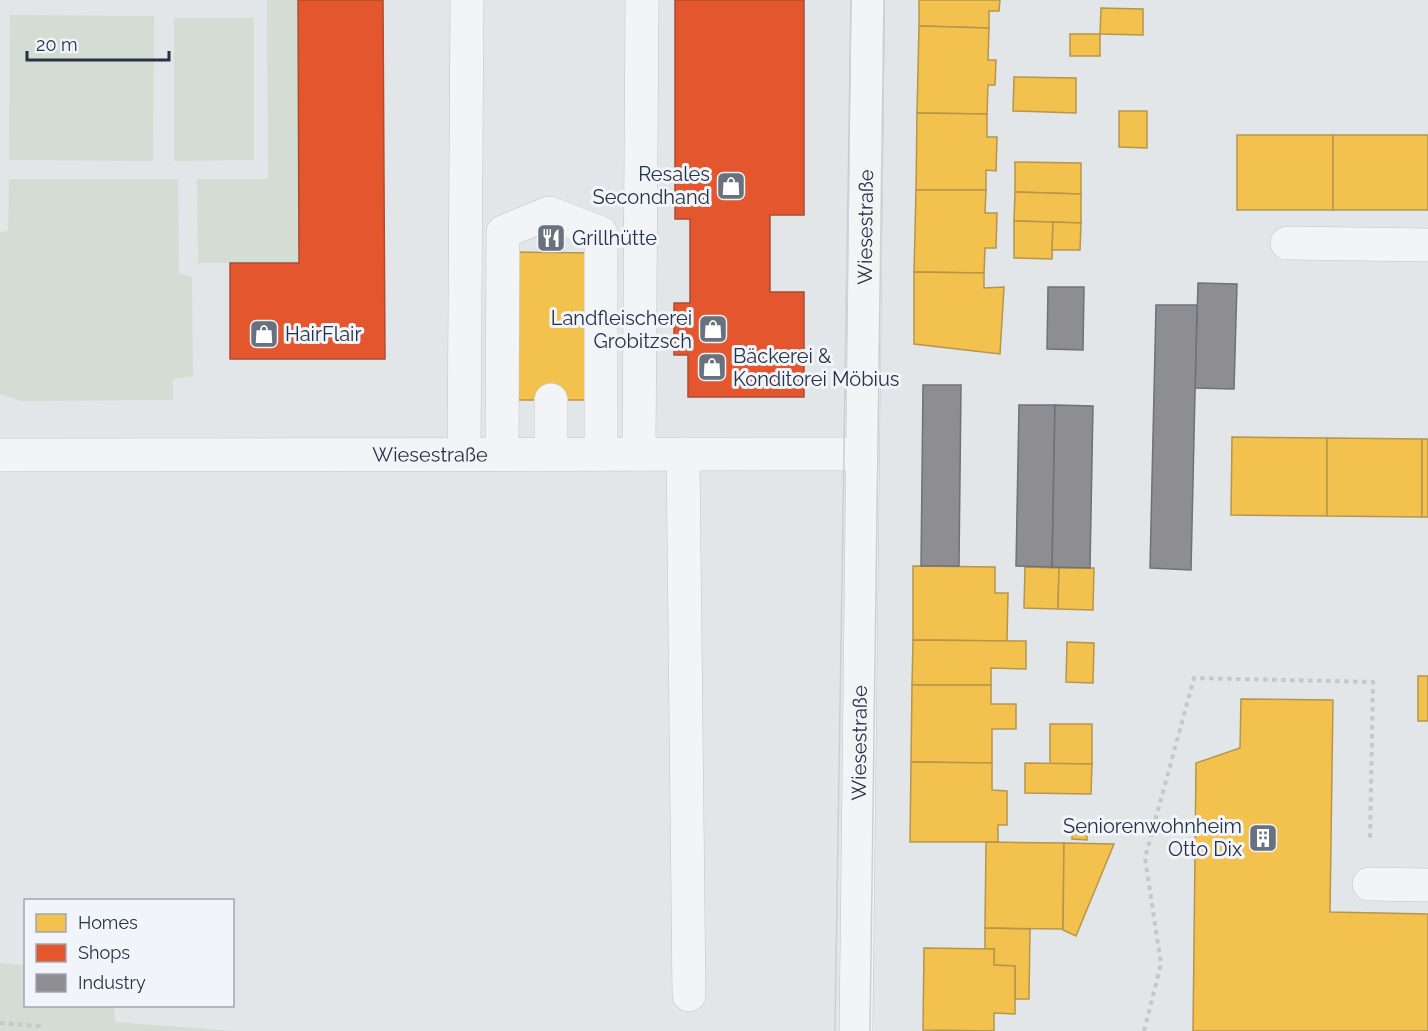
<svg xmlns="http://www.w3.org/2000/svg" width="1428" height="1031" font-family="Raleway,sans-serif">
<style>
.green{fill:#d3ddd3}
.homes{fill:#f2c14e;stroke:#b5964b;stroke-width:1.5}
.shops{fill:#e4572e;stroke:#ab4c35;stroke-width:1.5}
.industry{fill:#8d8d92;stroke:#6e717b;stroke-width:1.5}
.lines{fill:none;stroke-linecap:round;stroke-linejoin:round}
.minor-casing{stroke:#c1c4c7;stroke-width:34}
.path{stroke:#c4c7cc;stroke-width:4;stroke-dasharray:4.5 4.5;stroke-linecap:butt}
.minor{stroke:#f3f4f6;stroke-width:33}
.tram{stroke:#ccced1;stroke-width:1.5}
.labels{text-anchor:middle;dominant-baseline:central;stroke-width:6;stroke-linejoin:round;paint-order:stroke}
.poi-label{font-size:20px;fill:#273145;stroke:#f1f4f8;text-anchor:end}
.street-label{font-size:20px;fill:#273145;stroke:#f1f4f8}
</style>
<rect width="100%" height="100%" fill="#e3e6e9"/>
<g class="green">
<path d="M267,0H298L299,263H198L197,179H268Z"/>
<path d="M10,15L154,16L153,161L9,160Z"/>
<path d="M174,18H254V160L174,161Z"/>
<path d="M9,179H178L179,273L192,277L193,376L173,379V400L21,401L0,394V232L8,231Z"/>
<path d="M0,963L25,965L26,1006H114L115,1022L234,1031H0Z"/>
</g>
<g class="homes">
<path d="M919,0H1000L999,11H989V28L919,26Z"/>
<path d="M1101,8L1143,9V35L1100,34Z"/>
<path d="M919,26L989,28L988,60H996L995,85H988L987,114L917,113Z"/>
<rect x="1070" y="34" width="30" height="22"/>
<path d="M1014,77L1076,78V113L1013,111Z"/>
<path d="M1119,111H1147V148L1119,147Z"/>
<path d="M917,113L987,114V137H997L996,171L986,170V190H916Z"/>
<rect x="1237" y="135" width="96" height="75"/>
<rect x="1333" y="135" width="95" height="75"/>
<path d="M1015,162L1081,163V194L1015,192Z"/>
<path d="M916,190H986L985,213H997L996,248H985L984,273L914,272Z"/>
<path d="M1015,192L1081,194V223L1014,221Z"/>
<path d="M1014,221L1053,222L1052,259L1014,258Z"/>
<path d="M1053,222L1081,223L1080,250H1052Z"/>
<path d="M512,252L592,253L591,400H511Z"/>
<path d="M914,272L984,273V288L1004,287L1000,354L914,344Z"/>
<path d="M1232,437L1327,438V516L1231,515Z"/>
<path d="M1327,438L1422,439V517L1327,516Z"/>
<rect x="1422" y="439" width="6" height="78"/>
<path d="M913,566L995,567V593H1008L1007,641L913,640Z"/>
<path d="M1025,567L1059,568L1058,609L1024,608Z"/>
<path d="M1059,568H1094L1093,610L1058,609Z"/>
<path d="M913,640L1026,641V669L991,668V685H912Z"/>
<path d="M1067,642L1094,643L1093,683L1066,682Z"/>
<rect x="1418" y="676" width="10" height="45"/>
<path d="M912,685H991V704H1016V729H992V763L911,762Z"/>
<path d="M1241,699L1333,700L1330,912L1428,914V1031H1193L1196,763L1240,748Z"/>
<rect x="1050" y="724" width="42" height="40"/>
<path d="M911,762L992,763V790L1007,791V825H998V842H910Z"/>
<path d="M1025,763L1092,764L1091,794L1025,793Z"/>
<path d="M1072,825H1087V840L1072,839Z"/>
<path d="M986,842L1064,843L1063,929L985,928Z"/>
<path d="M1064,843L1114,844L1076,936L1063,930Z"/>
<path d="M985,928L1030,929L1029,999H1015V966L994,965V949H985Z"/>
<path d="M924,948L994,949V965L1015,966V1014L994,1013V1031L923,1030Z"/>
</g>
<g class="shops">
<path d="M298,0H383L385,359H230V263H299Z"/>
<path d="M675,0H804V215H770V292H804V397H688V355H674V303H690V219H675Z"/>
</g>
<g class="industry">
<path d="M1198,283L1237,284L1234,389L1195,388Z"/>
<path d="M1048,287H1084L1083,350L1047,349Z"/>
<path d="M1156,305H1197L1191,570L1150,568Z"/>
<path d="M923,385H961L959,566H921Z"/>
<path d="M1019,405H1055L1052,567L1016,566Z"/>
<path d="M1055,405L1093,406L1090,568L1052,567Z"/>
</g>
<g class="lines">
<g class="minor-casing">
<g id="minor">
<path d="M1287,243L1428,245"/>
<path d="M551,400V454"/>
<path d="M464,454L467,0"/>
<path d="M502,454L503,232L549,213L601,233V454"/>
<path d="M639,454L642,0"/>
<path d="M683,454L689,995"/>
<path id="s1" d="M0,455L862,454"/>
<path d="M1369,884L1428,885"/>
<path id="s2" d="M856,1031L868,0"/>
</g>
</g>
<g class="path">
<path d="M0,1023L39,1026L38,1031"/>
<path d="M1144,1031L1161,964L1145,858L1194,678L1373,682L1370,842"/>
</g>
<use href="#minor" class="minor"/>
<g class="tram">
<path d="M835,1031L851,0"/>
<path d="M870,1031L884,0"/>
</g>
</g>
<defs>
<g id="shop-square" transform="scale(1.5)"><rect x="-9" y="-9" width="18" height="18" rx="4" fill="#69707e" stroke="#f1f4f8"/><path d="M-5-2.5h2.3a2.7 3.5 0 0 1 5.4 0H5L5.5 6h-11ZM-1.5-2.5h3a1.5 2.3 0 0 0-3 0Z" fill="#fff"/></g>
<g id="restaurant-square" transform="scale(1.5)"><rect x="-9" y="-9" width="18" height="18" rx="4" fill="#69707e" stroke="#f1f4f8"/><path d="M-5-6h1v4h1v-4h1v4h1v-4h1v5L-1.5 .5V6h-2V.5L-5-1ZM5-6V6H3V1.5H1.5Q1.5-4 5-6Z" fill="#fff"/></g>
<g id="building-square" transform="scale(1.5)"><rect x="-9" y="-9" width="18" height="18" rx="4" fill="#69707e" stroke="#f1f4f8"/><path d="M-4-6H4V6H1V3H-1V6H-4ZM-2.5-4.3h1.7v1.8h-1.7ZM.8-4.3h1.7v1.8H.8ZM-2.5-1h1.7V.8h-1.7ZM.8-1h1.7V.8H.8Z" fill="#fff"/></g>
</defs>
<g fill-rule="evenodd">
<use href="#shop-square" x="731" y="186"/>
<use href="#restaurant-square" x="551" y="238"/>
<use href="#shop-square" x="713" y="329"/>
<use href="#shop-square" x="264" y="334"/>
<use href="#shop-square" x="712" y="367"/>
<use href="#building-square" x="1263" y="838"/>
</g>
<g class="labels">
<g class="poi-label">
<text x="710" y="174">Resales<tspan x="710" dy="23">Secondhand</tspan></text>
<text x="572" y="238" text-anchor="start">Grillhütte</text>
<text x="692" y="318">Landfleischerei<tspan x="692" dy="23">Grobitzsch</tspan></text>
<text x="285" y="334" text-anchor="start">HairFlair</text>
<text x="733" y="356" text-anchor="start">Bäckerei &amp;<tspan x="733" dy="23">Konditorei Möbius</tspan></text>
<text x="1242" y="826">Seniorenwohnheim<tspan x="1242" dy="23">Otto Dix</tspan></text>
</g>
<g class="street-label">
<text stroke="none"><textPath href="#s2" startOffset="804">Wiesestraße</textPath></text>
<text stroke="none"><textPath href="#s1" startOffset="430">Wiesestraße</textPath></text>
<text stroke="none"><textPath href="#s2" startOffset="288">Wiesestraße</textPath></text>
</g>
</g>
<rect x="24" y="899" width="210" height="108" fill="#f1f4f8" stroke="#a0a6b0" stroke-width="1.5"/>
<rect x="36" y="914" width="30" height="18" fill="#f2c14e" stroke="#a0a6b0" stroke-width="1.5"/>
<text x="78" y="929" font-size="18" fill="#273145">Homes</text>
<rect x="36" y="944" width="30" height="18" fill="#e4572e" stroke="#a0a6b0" stroke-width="1.5"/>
<text x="78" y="959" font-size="18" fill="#273145">Shops</text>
<rect x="36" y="974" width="30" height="18" fill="#8d8d92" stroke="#a0a6b0" stroke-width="1.5"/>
<text x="78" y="989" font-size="18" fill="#273145">Industry</text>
<path d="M27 51v9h142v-9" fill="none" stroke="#273145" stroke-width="3"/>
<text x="36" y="51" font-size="18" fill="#273145" stroke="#f1f4f8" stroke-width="4.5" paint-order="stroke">20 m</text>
</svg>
